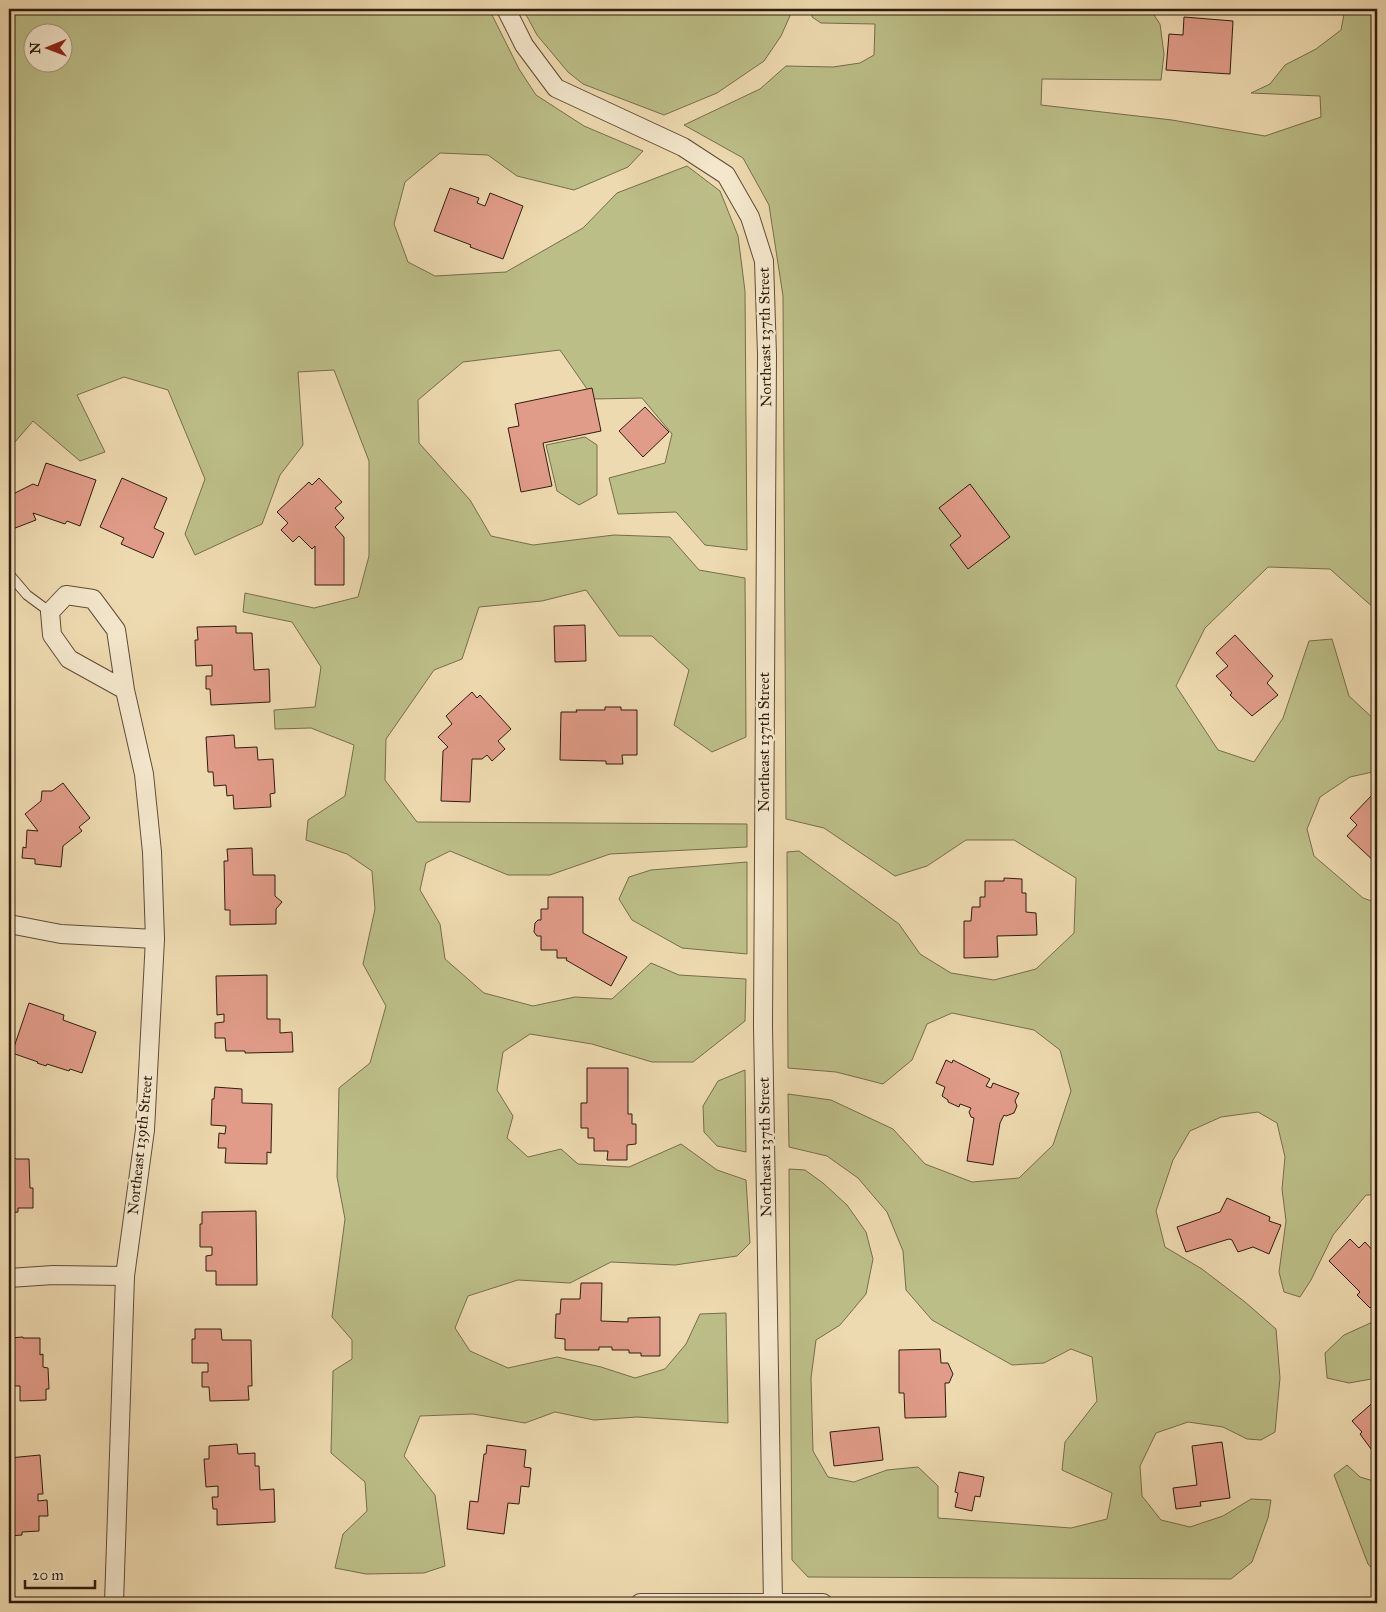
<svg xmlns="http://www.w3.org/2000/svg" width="1386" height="1612" font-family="'IM FELL Great Primer',serif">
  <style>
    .green { fill: #bcbe88; stroke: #766e4b; fill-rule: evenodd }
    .building { fill: #e19c89; stroke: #2f1d0e }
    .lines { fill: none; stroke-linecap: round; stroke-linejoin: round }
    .service-casing { stroke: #5f4c36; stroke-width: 11 }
    .minor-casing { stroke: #5f4c36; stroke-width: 20 }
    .service { stroke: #f4e7cc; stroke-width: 9 }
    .minor { stroke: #f4e7cc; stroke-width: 18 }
    .labels { text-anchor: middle; stroke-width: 5; stroke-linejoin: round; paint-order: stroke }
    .street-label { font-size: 15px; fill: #2f1d0e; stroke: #f4e7cc }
  </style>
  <rect width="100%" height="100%" fill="#eedab0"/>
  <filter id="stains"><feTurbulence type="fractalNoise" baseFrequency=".004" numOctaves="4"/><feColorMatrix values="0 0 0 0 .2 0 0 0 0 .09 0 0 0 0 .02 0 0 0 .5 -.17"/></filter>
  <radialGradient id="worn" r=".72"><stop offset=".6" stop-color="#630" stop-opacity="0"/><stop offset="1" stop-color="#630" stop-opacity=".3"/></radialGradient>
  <g class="green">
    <path d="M9,9h480l30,60 17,26 48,31 59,25 -15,16 -54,23 -57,-14 -29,-21 -48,-2 -35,29 -11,42 14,38 27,14 71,-4 77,-44 34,-35 70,-27 33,25 18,45 7,55 2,259 -42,-5 -29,-33 -58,2 -9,-36 56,-15 7,-29 -30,-36 -48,1 -34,-49 -97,12 -45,38 1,43 51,57 21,36 42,9 81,-10 56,2 29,33 46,8 1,159 -34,15 -38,-27 15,-55 -37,-34h-33l-33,-46 -44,11 -63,6 -17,52 -28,11 -48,69 -1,41 32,42 330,2v23l-137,7 -60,21h-42l-58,-24 -24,12 -6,27 20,34 5,35 39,34 49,13 42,-9 37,2 39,-36 28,12 67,4 -1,42 -52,41h-41l-60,-18 -62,-10 -27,18 -6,38 16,26 -6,22 21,19 33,-8 17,15 51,3 52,-23 36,26 29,10 4,63 -13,13 -62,9 -64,-3 -41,21 -52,-3 -50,16 -13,32 15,23 38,17 49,-11 44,10 34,11 30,-9 21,-25 14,-30 26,-1 2,110 -91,-6 -43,3 -39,-8 -30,11 -52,-9 -53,2 -16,40 31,39 10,71 -21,7 -58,1 -31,-6 8,-34 24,-23 -2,-29 -34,-29 2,-82 19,-12v-19l-20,-23 13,-98 -8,-42 2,-89 31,-25 16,-57 -23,-42 12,-55 -3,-38 -25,-17 -41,-14 2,-20 37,-24 9,-51 -43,-17 -36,1 -1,-19 41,-3 6,-40 -29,-45 -49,-10 2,-19 69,15 44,-11 11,-41v-95l-35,-91 -36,2 5,73 -23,30 -18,49 -67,31 -10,-21 20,-55 -37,-89 -44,-13 -47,18 28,57 -25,9 -47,-40 -24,28zM32,32h30v30h-30z"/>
    <polygon points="523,9 793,9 781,36 764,61 717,93 664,115 583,84 568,72 537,35"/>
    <polygon points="812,9 1150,9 1160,24 1164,54 1161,80 1042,79 1041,105 1172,120 1265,136 1321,117 1320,96 1251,93 1270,84 1285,65 1316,49 1341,30 1345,9 1377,9 1377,630 1375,609 1330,569 1268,567 1205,628 1176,686 1218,750 1254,762 1283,718 1309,641 1332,639 1349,696 1377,722 1377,771 1350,777 1320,797 1307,829 1314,856 1363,898 1377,903 1377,1195 1366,1195 1333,1235 1311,1280 1300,1297 1284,1292 1279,1272 1286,1221 1282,1189 1285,1157 1277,1123 1258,1112 1221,1117 1190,1131 1173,1160 1156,1211 1165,1247 1202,1269 1245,1302 1276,1329 1280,1378 1275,1432 1261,1440 1247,1439 1223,1427 1188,1422 1156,1433 1140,1466 1142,1496 1161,1520 1190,1527 1223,1516 1251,1499 1271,1500 1268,1518 1252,1562 1231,1579 808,1577 792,1560 789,1169 805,1170 823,1183 847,1205 866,1232 873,1259 866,1294 840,1325 816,1340 811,1378 813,1451 828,1477 854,1482 887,1470 918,1467 938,1486 938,1518 1071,1528 1107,1519 1112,1493 1062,1470 1065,1442 1097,1401 1092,1357 1071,1349 1044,1363 1012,1365 932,1320 906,1290 903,1251 887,1212 858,1178 827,1156 789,1147 788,1094 831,1100 893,1129 925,1164 972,1182 1019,1178 1053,1145 1071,1091 1060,1050 1034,1030 952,1013 927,1024 912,1060 883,1084 836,1072 788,1068 787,852 799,851 899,924 920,954 951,973 994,980 1036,969 1074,933 1076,878 1014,840 966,840 927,866 895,876 824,828 786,819 783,296 769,205 743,158 684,125 760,89 786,66 833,67 860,63 874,55 875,24 821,23 812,17"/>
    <polygon points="585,437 597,445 597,495 579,505 557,491 546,445"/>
    <polygon points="747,862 747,954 682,948 632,920 619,899 629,877 651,870"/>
    <polygon points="745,1070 746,1152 717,1146 704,1132 703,1106 718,1081"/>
    <polygon points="1377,1320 1377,1378 1349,1383 1327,1378 1325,1353 1344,1335"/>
    <polygon points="1347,1465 1360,1477 1377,1482 1377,1574 1368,1564 1334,1475"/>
  </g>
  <g class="building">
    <polygon points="1184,17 1233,21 1230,74 1166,70 1169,34 1183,35"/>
    <polygon points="450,188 479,198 477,203 485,206 490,193 523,206 503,259 470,247 471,245 434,231"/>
    <polygon points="592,388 601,431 543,443 552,486 521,492 508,428 519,426 515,404"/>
    <polygon points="645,407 669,432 643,457 619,431"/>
    <polygon points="46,463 96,480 80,526 67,521 65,524 33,513 36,520 10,530 9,500 13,498 11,495 33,484 38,486"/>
    <polygon points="122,478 167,498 154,528 164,533 153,558 121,544 124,538 100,527"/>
    <polygon points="319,478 342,502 335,508 344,518 335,527 344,537 344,585 315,585 315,546 312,549 299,536 293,542 281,530 288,523 277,512 309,482 312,485"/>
    <polygon points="970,484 1010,537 968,569 950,545 961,536 939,508"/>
    <polygon points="585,625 586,661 555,662 554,626"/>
    <polygon points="236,626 236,633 252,633 254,670 269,669 270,702 211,705 210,689 206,689 206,676 212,676 212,665 196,666 195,640 198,640 197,627"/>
    <polygon points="1235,635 1273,676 1267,683 1278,695 1252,716 1230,695 1232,693 1216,676 1228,666 1216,653"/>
    <polygon points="472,692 477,698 480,695 511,729 498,741 505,749 492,761 487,755 482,759 472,759 470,802 441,801 443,751 448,747 438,737 452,724 446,716"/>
    <polygon points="605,707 621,707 621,710 637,710 637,755 622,755 623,764 606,764 606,761 560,760 561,712 577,712 576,710 605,710"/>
    <polygon points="234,735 235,748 257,747 258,760 273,759 275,793 270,794 271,807 234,809 233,795 227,796 226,785 214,786 213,772 208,772 206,737"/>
    <polygon points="63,783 90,818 79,827 82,831 63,846 61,867 35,864 35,859 22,858 23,847 26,848 27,830 38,831 25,814 41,801 42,791 52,791"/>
    <polygon points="1373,794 1377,799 1377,864 1347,836 1357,825 1350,818"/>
    <polygon points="252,848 253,875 275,875 275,896 282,902 276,909 276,924 230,925 230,910 225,910 224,861 228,861 227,849"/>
    <polygon points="1004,878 1022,879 1022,893 1026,893 1026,912 1036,913 1037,935 997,936 998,957 964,958 964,921 971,921 972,907 980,907 980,897 985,897 985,881 1004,881"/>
    <polygon points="548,897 583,897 583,933 627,957 611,986 566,960 567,958 557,958 557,950 541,950 541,936 537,936 534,932 535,923 538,920 541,920 541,909 548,909"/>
    <polygon points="267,975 267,1019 280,1019 280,1033 292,1032 293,1052 245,1053 245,1051 226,1051 225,1038 215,1038 215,1023 224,1022 224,1014 217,1015 216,976"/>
    <polygon points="29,1003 64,1015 63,1020 96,1032 82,1073 70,1069 69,1071 47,1064 46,1066 37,1063 38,1062 12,1053"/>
    <polygon points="946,1060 952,1063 953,1060 990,1079 986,1086 991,1088 993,1083 1019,1093 1015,1101 1017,1106 1014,1113 1006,1116 1004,1115 1000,1123 993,1165 967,1161 974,1118 971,1117 969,1112 971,1108 960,1104 959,1107 948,1102 948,1100 942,1096 945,1087 936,1083"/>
    <polygon points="587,1068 628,1068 628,1114 632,1114 632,1124 636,1124 636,1144 627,1145 627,1160 607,1160 608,1151 594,1151 594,1138 588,1138 588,1128 581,1128 581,1103 587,1103"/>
    <polygon points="215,1087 242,1089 242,1103 272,1104 271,1153 267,1152 267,1164 225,1163 226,1148 218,1148 219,1133 225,1134 226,1126 211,1125 212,1099 214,1099"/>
    <polygon points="9,1152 16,1159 29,1159 30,1188 33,1188 33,1208 18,1208 18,1212 9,1213"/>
    <polygon points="1227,1198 1270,1217 1269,1221 1281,1225 1269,1254 1253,1247 1238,1252 1232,1240 1229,1239 1186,1252 1177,1227 1220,1212"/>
    <polygon points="256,1211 257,1285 216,1285 216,1271 206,1271 206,1256 212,1255 212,1247 200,1247 200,1224 202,1224 202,1212"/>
    <polygon points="1350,1239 1359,1248 1365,1242 1377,1255 1377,1301 1370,1308 1357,1295 1360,1292 1329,1261"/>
    <polygon points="581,1283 602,1283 601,1321 628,1322 628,1318 660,1317 660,1356 641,1356 641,1353 629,1353 629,1350 612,1350 612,1347 599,1347 599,1350 565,1350 565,1339 555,1338 556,1314 560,1314 561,1299 580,1299"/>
    <polygon points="195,1329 221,1329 222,1340 251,1340 252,1386 248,1386 249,1400 210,1401 209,1387 202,1387 202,1372 208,1372 208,1363 192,1363 192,1339 195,1339"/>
    <polygon points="23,1337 23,1338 40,1338 40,1355 43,1354 43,1367 48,1368 49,1389 46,1389 46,1400 20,1401 20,1386 9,1386 9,1338"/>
    <polygon points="940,1349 941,1363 948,1363 953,1374 949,1383 945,1383 946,1417 905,1418 904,1393 899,1393 899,1350"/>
    <polygon points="1377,1399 1377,1457 1360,1434 1362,1432 1352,1421"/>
    <polygon points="879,1427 883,1460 834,1466 830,1432"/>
    <polygon points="1222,1442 1230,1498 1200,1502 1201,1506 1176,1509 1173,1488 1197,1485 1192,1446"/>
    <polygon points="237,1444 238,1454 255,1453 255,1466 259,1466 260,1490 274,1489 275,1522 217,1525 217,1509 213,1509 212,1497 218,1497 218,1486 206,1487 204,1459 209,1459 209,1446"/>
    <polygon points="487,1445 526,1450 524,1467 531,1468 529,1487 521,1486 519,1504 508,1503 504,1534 467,1529 470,1501 478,1502 484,1454 486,1454"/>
    <polygon points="40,1455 43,1494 38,1494 38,1501 47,1500 48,1516 39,1516 39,1531 22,1532 22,1535 9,1536 9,1458"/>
    <polygon points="959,1472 984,1477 980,1497 975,1496 972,1511 955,1507 958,1493 955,1492"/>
  </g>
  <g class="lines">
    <defs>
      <polyline id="service" points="9,574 27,595 50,612"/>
      <g id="minor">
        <polyline points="506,9 524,45 556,88 683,147 726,175 750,217 764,261 767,355 763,1026 773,1603"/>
        <polyline points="9,924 61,934 155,939"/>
        <polyline points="9,1278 53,1275 125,1276"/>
        <polyline points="114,1603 125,1276 145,1130 155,939 152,852 144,774 125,690 116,630 93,599 66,595 50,612 52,635 69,659 125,690"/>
        <polyline points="640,1603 823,1603"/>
      </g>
    </defs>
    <use href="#service" class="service-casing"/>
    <use href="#minor" class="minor-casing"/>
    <use href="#service" class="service"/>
    <use href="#minor" class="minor"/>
  </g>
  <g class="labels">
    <g class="street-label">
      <text transform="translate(765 337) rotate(-91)" y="5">Northeast 137th Street</text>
      <text transform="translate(764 742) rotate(-90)" y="5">Northeast 137th Street</text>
      <text transform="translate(140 1145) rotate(-84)" y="5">Northeast 139th Street</text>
      <text transform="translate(765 1147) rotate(-91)" y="5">Northeast 137th Street</text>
    </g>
  </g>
  <rect width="1386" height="1612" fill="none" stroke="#eedab0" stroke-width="30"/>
  <rect x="10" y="10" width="1366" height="1592" fill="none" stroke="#2f1d0e" stroke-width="2.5"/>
  <rect x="15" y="15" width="1356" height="1582" fill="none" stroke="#2f1d0e"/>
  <g transform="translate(48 48) rotate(269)"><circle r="24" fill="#f4e7cc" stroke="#a59680"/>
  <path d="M0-4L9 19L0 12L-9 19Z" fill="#8f2418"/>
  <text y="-8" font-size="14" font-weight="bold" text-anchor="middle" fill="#2f1d0e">N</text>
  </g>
  <path d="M25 1580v8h70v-8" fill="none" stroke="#2f1d0e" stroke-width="2.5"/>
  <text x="32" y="1580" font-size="15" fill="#2f1d0e" stroke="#f4e7cc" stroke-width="4" paint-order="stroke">20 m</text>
  <rect width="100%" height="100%" filter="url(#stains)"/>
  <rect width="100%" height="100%" fill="url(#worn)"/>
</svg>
